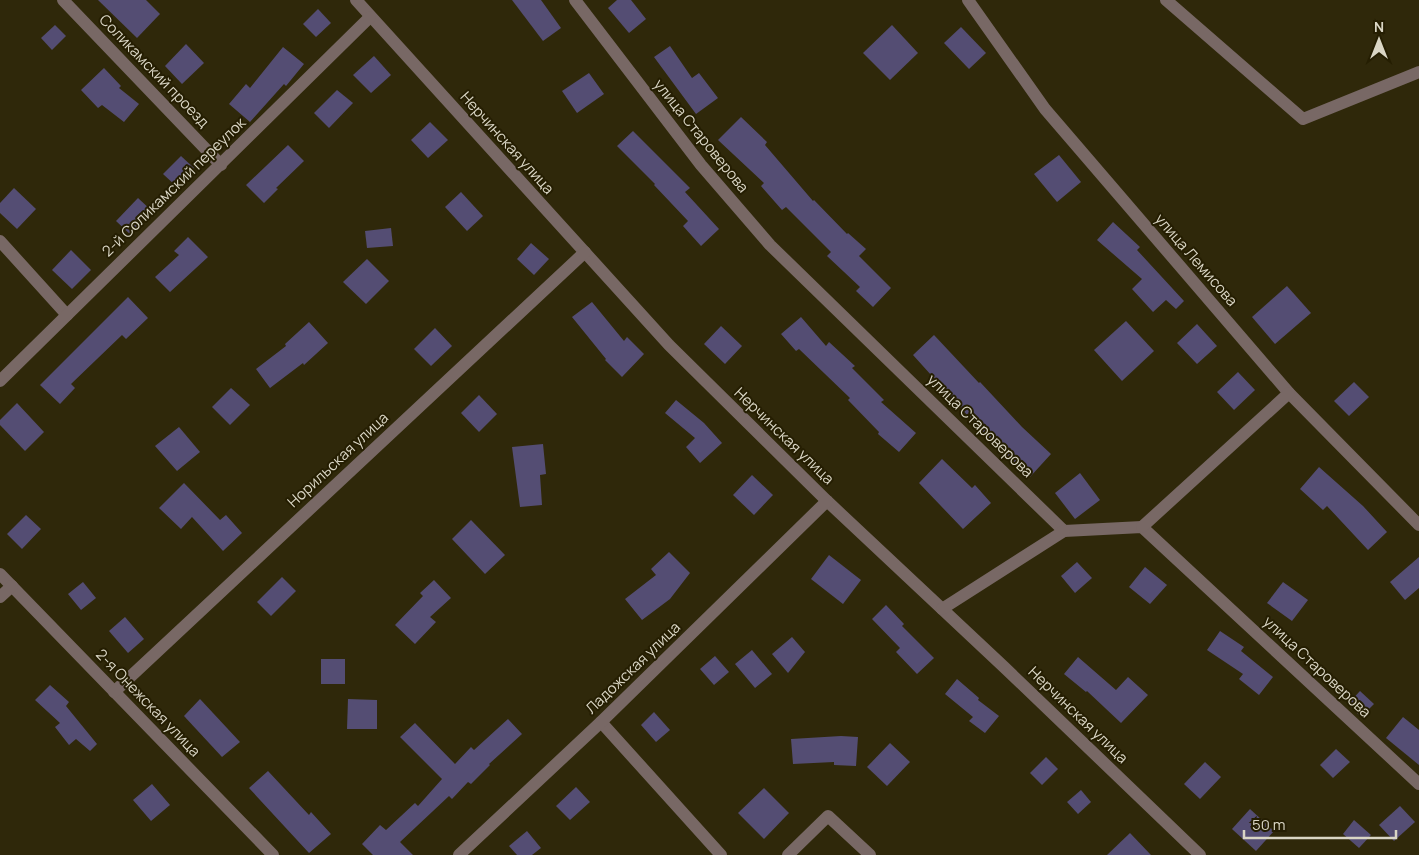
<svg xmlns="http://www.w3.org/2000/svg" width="1419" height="855" font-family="Manrope,sans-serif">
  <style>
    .building { fill: #544d73 }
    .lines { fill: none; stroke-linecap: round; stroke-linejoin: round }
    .minor { stroke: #786865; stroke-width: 12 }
    .labels { text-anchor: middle; stroke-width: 4; stroke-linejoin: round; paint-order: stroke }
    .street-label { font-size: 15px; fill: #dad6c5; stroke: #251e02 }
  </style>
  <rect width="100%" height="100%" fill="#2f280a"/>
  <g class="building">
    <polygon points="98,0 146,0 160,14 137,38"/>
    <polygon points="512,0 541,0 561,28 543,41"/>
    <polygon points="617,0 631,0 646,19 629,33 608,8"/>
    <polygon points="318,9 331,23 316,37 303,24"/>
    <polygon points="55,25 66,36 52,50 41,38"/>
    <polygon points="892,25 918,53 890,80 863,53"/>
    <polygon points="961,27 986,53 969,69 944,43"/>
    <polygon points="186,44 204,63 182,84 165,66"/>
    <polygon points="670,46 692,78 699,73 718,98 696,114 654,57"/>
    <polygon points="283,47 304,64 286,86 284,84 250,122 229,104 246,84 250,88"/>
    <polygon points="374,56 391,75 371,93 353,75"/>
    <polygon points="104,68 121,86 119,88 139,104 124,122 102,105 98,108 81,90"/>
    <polygon points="589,73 604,94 577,113 562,91"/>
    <polygon points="337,90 353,103 329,128 314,113"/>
    <polygon points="741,117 767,142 765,145 813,201 814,200 847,234 848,233 866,249 859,256 891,288 873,307 856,291 860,287 827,256 831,252 786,207 782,210 761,186 764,183 718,140"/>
    <polygon points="430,122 448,140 428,158 411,140"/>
    <polygon points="633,131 690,188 685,192 719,229 701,246 683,226 688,221 654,185 655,184 617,146"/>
    <polygon points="288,145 304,161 276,188 278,189 264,203 246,185"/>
    <polygon points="1059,155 1081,182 1057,202 1034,174"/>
    <polygon points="181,156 194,168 176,186 163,174"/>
    <polygon points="14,188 36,209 17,229 0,213 0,203"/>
    <polygon points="461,192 483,216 467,231 445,207"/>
    <polygon points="138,198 153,212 131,235 116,221"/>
    <polygon points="1113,222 1140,247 1137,250 1184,301 1176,309 1166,300 1153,312 1132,289 1142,279 1097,240"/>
    <polygon points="391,228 393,246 367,248 365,231"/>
    <polygon points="188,237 208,257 170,292 155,277 179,255 174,251"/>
    <polygon points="531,243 549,259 534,275 517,259"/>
    <polygon points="71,250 91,270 72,289 52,270"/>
    <polygon points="367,259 389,281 366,304 343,282"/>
    <polygon points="1287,286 1311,313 1275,344 1252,317"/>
    <polygon points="128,297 148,318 126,339 122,335 71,384 75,388 60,404 40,385"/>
    <polygon points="592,302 624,341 627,337 644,354 622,377 605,360 606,359 572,317"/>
    <polygon points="801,317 826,346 829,342 855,366 852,368 884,400 881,402 916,433 899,452 878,434 879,432 848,400 850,398 799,349 796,351 781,334"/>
    <polygon points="1126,321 1154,351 1122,381 1094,350"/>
    <polygon points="309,322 328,343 304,365 303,363 270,388 256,369 286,346 285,344"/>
    <polygon points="1197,324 1217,346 1197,364 1177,343"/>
    <polygon points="721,326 742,346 725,364 704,344"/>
    <polygon points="435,328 452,346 431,366 414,349"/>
    <polygon points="934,335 979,383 980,382 1022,427 1051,454 1030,477 987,437 913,355"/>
    <polygon points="1238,372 1255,390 1234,410 1217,392"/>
    <polygon points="1354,382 1369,397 1349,416 1334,401"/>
    <polygon points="231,388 250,405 230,425 212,407"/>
    <polygon points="479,395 497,414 479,432 461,413"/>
    <polygon points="676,400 704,423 722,443 700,463 686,447 695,438 665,413"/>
    <polygon points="17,403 44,432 25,451 0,425 0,420"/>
    <polygon points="179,427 200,452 177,471 155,446"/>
    <polygon points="543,444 546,474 540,475 542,505 520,507 512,447"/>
    <polygon points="942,459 972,488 975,485 991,503 963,529 919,483"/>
    <polygon points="1319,467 1363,506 1387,532 1368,550 1327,506 1323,510 1300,489"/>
    <polygon points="1080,473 1100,500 1075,519 1055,493"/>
    <polygon points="752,475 773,495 754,515 733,495"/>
    <polygon points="184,483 220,520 226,515 242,533 223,551 192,517 181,529 159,508"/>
    <polygon points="26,515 41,529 22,549 7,534"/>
    <polygon points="471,520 505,555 485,574 452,539"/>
    <polygon points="669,552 690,573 670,599 642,620 625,599 656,575 651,569"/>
    <polygon points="829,555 861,580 843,604 811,579"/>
    <polygon points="1419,557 1419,588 1405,600 1390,582"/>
    <polygon points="1077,562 1092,578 1075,593 1061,576"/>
    <polygon points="1145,567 1167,585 1150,604 1129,587"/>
    <polygon points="282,577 296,591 271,616 257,602"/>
    <polygon points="434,580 451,598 430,617 436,622 415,644 395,625 423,596 420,593"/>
    <polygon points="83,582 96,598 81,610 68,594"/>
    <polygon points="1283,582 1308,600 1292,621 1267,603"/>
    <polygon points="886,605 904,624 902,626 934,658 917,674 896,652 900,648 872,619"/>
    <polygon points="125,617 144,639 128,653 109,631"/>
    <polygon points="1220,631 1244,647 1241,651 1273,677 1259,695 1239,679 1243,674 1207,650"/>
    <polygon points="792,637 805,652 788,673 772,654"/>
    <polygon points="752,650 772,674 755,688 735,664"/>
    <polygon points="715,656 729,672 714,685 700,669"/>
    <polygon points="1078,657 1116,690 1128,677 1148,695 1121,723 1087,691 1086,692 1064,674"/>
    <rect x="321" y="659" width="24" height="25"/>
    <polygon points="957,679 979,698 978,700 999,716 985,733 969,721 973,717 945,694"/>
    <polygon points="50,685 69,702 66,706 97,744 90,751 76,739 69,745 55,727 60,723 35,700"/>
    <polygon points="1360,691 1374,704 1361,717 1348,704"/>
    <polygon points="200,699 240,742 222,757 184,716"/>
    <polygon points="348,699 377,700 377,729 347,729"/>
    <polygon points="654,712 670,730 656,742 641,725"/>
    <polygon points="1403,717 1419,730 1419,765 1386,738"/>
    <polygon points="508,719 522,734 489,764 490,765 471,784 468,782 452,799 449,796 400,842 413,855 373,855 362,844 380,825 386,830 415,803 418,806 442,779 400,737 415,723 455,764 471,747 474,750"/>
    <polygon points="841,736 858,737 856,766 834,765 834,762 793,764 791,739"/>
    <polygon points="890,743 910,762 887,786 867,767"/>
    <polygon points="1336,749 1350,762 1333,778 1320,765"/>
    <polygon points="1046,757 1058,769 1042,785 1030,773"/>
    <polygon points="1205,762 1221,777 1200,799 1184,784"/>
    <polygon points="268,771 309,815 311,812 331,834 309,853 249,788"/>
    <polygon points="152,784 170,805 151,821 133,800"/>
    <polygon points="576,787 590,802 570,820 556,806"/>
    <polygon points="764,788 789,813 764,839 738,813"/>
    <polygon points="1081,790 1091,802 1078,814 1067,802"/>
    <polygon points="1400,806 1415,822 1394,841 1379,825"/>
    <polygon points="1250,809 1274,831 1256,851 1232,829"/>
    <polygon points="1354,820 1371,835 1359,848 1343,834"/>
    <polygon points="527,831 541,848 532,855 517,855 509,846"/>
    <polygon points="1130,833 1151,855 1107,855"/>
  </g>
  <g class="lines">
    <g class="minor">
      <polyline points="63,0 221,165"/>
      <polyline points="356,0 669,345 827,501 1004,667 1200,855"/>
      <polyline points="575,0 701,165 770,245 1064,531 1142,527 1419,784"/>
      <polyline points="968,0 1045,109 1289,393 1419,525"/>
      <polyline points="1166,0 1303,119 1419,72"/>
      <polyline points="0,241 67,315"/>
      <polyline points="0,381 370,17"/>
      <polyline points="1142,527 1289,393"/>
      <polyline points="0,574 273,855"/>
      <polyline points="0,597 12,586"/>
      <polyline points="942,609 1064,531"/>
      <polyline points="114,692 585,252"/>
      <polyline points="601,722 721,855"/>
      <polyline points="459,855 601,722 827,501"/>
      <polyline points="788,855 828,816 870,855"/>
    </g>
  </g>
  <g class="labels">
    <g class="street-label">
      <text transform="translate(154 71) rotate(46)" y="5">Соликамский проезд</text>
      <text transform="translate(701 136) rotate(51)" y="5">улица Староверова</text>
      <text transform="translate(507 143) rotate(48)" y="5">Нерчинская улица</text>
      <text transform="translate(174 187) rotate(-44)" y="5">2-й Соликамский переулок</text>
      <text transform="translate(1196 260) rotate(49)" y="5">улица Лемисова</text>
      <text transform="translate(980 426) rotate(44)" y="5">улица Староверова</text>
      <text transform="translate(784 436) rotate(44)" y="5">Нерчинская улица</text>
      <text transform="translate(338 460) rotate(-43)" y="5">Норильская улица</text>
      <text transform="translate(1317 667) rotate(43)" y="5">улица Староверова</text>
      <text transform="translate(633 668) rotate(-44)" y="5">Ладожская улица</text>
      <text transform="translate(148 703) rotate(46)" y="5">2-я Онежская улица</text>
      <text transform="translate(1078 715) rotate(44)" y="5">Нерчинская улица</text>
    </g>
  </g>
  <g transform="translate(1379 40)" stroke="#251e02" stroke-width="4" paint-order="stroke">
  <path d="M0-4L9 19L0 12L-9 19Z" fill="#dad6c5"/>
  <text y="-8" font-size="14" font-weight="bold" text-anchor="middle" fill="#dad6c5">N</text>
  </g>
  <path d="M1244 830v8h152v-8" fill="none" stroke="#dad6c5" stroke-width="2.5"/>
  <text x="1252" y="830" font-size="15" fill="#dad6c5" stroke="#251e02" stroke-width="4" paint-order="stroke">50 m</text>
</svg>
